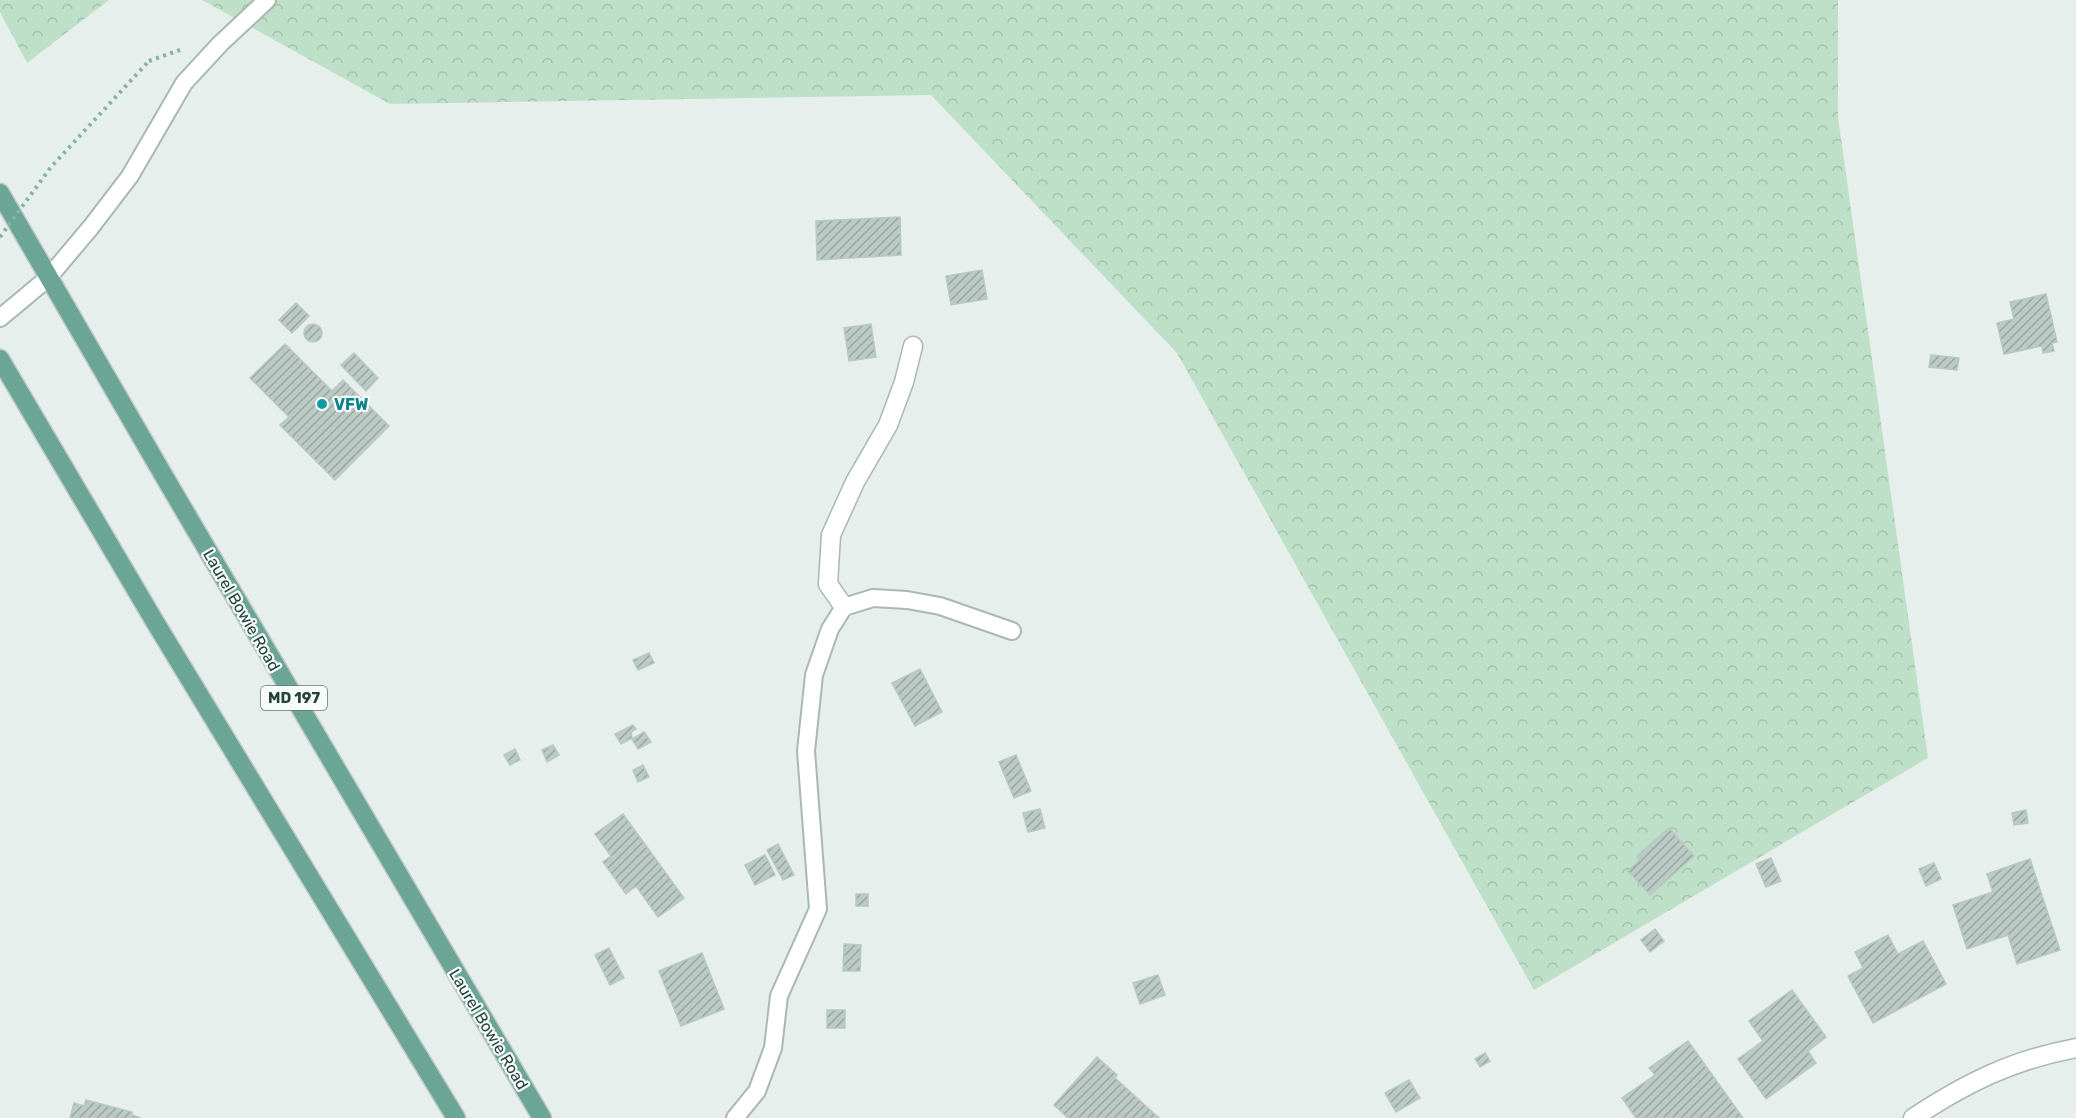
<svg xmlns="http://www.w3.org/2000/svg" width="2076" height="1118" font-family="Rubik,sans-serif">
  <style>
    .forest { fill: url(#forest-crowns) }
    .building { fill: url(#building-hatch); stroke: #b8c9c2; stroke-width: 1.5 }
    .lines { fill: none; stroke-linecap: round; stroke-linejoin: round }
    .service-casing { stroke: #a8b8b2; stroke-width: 20 }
    .minor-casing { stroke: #a8b8b2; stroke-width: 21 }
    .primary-casing { stroke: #c2cac8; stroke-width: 21 }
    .path { stroke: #86b3a5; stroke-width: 4; stroke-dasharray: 3 4.5; stroke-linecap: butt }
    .service { stroke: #fff; stroke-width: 16 }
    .minor { stroke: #fff; stroke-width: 18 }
    .primary { stroke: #6aa596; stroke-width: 18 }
    .path-bridge { stroke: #86b3a5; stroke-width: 4; stroke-dasharray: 3 4.5; stroke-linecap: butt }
    .culture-dot { fill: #0f9aa8; stroke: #f7fbf9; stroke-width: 2 }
    .labels { text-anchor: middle; stroke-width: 4.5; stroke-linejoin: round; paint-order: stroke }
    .shield { fill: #f7fbf9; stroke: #637a73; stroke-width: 1.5 }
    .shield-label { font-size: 15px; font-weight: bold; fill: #24423a }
    .culture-label { font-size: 16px; font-weight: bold; fill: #0d838f; stroke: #f7fbf9; text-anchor: start }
    .street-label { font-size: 16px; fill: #24423a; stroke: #f7fbf9 }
  </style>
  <defs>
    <pattern id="forest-crowns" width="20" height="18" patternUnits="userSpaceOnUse" patternTransform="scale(1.5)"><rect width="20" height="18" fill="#bfe0c8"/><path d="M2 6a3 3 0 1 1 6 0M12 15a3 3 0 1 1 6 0" fill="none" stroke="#a4c1ad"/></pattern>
    <pattern id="building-hatch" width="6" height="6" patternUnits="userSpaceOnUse" patternTransform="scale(1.5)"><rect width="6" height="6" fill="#bbcac4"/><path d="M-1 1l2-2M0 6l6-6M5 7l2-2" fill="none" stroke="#98a6a0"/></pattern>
  </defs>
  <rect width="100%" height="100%" fill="#e6efeb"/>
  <g class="forest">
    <polygon points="0,0 109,0 27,63 0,12"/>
    <polygon points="202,0 1838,0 1838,117 1928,758 1534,990 1177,353 931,95 390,104"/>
  </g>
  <g class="building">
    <polygon points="900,217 901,255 817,260 816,221"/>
    <polygon points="982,270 987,299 951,305 946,276"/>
    <polygon points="2046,294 2057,342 2052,343 2054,351 2043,353 2042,346 2004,354 1997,323 2014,319 2010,302"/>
    <polygon points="296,303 309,316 292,333 279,320"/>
    <polygon points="871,324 876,357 849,361 844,328"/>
    <circle cx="313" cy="333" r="9"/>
    <polygon points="285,344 332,391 343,380 389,426 335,480 280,425 289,417 250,378"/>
    <polygon points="354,353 378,378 366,391 341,365"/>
    <polygon points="1931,355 1959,358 1957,370 1929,367"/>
    <polygon points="649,653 654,663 638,670 633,660"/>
    <polygon points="920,669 942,712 915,726 892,683"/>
    <polygon points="633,725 636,729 631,732 632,738 621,744 615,734"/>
    <polygon points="644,732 651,742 638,749 632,739"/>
    <polygon points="553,745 559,755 547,762 542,750"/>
    <polygon points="515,749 520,760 510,765 504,755"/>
    <polygon points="1016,755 1031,791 1014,798 999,762"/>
    <polygon points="643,765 649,777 638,782 633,770"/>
    <polygon points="1040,809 1045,828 1028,832 1023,813"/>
    <polygon points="2026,810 2028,823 2014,825 2012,813"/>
    <polygon points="623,814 684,898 658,917 636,886 626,894 603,862 611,856 595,834"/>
    <polygon points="1669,828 1694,856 1650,895 1628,871 1640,860 1637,856"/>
    <polygon points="778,844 794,875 783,880 767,850"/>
    <polygon points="765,855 775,875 755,885 745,865"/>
    <polygon points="1771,858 1781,881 1766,887 1756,864"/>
    <polygon points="2030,859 2060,950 2017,964 2008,935 1967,949 1953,905 1993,892 1987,874"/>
    <polygon points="1934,863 1941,879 1926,886 1919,869"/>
    <rect x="856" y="894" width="12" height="12"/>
    <polygon points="1655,929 1664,941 1650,952 1641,940"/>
    <polygon points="1888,935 1898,954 1923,941 1946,984 1873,1023 1848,976 1863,968 1855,952"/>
    <polygon points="844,944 861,945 860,971 843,971"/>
    <polygon points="609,948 624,978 610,985 595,955"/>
    <polygon points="702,953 724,1009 681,1026 659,971"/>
    <polygon points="1158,975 1165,995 1140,1004 1133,983"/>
    <polygon points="1792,990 1826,1037 1808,1051 1816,1063 1766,1099 1738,1059 1763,1041 1749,1021"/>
    <rect x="827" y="1010" width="18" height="18"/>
    <polygon points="1688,1041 1743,1118 1636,1118 1622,1098 1655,1075 1649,1068"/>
    <polygon points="1485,1053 1490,1061 1480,1067 1475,1059"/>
    <polygon points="1097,1057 1117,1075 1115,1078 1159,1118 1068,1118 1054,1105"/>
    <polygon points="1409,1080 1420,1098 1396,1112 1385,1093"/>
    <polygon points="86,1100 132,1112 132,1115 141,1118 70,1118 74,1103 84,1106"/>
  </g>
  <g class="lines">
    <defs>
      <g id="service">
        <polyline points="0,318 48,278 91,227 130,176 184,83 220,44 267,0"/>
        <polyline points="735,1118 757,1091 773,1048 779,996 818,909 806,751 814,675 830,629 844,607 873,598 907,600 940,606 1012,631"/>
      </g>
      <g id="minor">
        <polyline points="844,607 828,584 831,535 855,482 888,425 904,382 913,346"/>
        <path d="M1913,1118c53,-35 99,-58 163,-70"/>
      </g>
      <g id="primary">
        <polyline points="0,193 168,483 542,1118"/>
        <polyline points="0,359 155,622 456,1118"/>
      </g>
    </defs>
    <use href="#service" class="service-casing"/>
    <use href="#minor" class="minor-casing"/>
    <use href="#primary" class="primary-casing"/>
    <polyline class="path" points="149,61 180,50"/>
    <use href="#service" class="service"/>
    <use href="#minor" class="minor"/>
    <use href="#primary" class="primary"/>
    <polyline class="path-bridge" points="0,237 51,167 149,61"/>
  </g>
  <circle class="culture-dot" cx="322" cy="404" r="6"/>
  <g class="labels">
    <rect class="shield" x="261" y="686" width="66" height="24" rx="4.5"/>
    <g class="shield-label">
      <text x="294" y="703">MD 197</text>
    </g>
    <g class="culture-label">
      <text x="334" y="410">VFW</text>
    </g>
    <g class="street-label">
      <text transform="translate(242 610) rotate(60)" y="6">Laurel Bowie Road</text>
      <text transform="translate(489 1029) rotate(59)" y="6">Laurel Bowie Road</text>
    </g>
  </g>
</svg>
